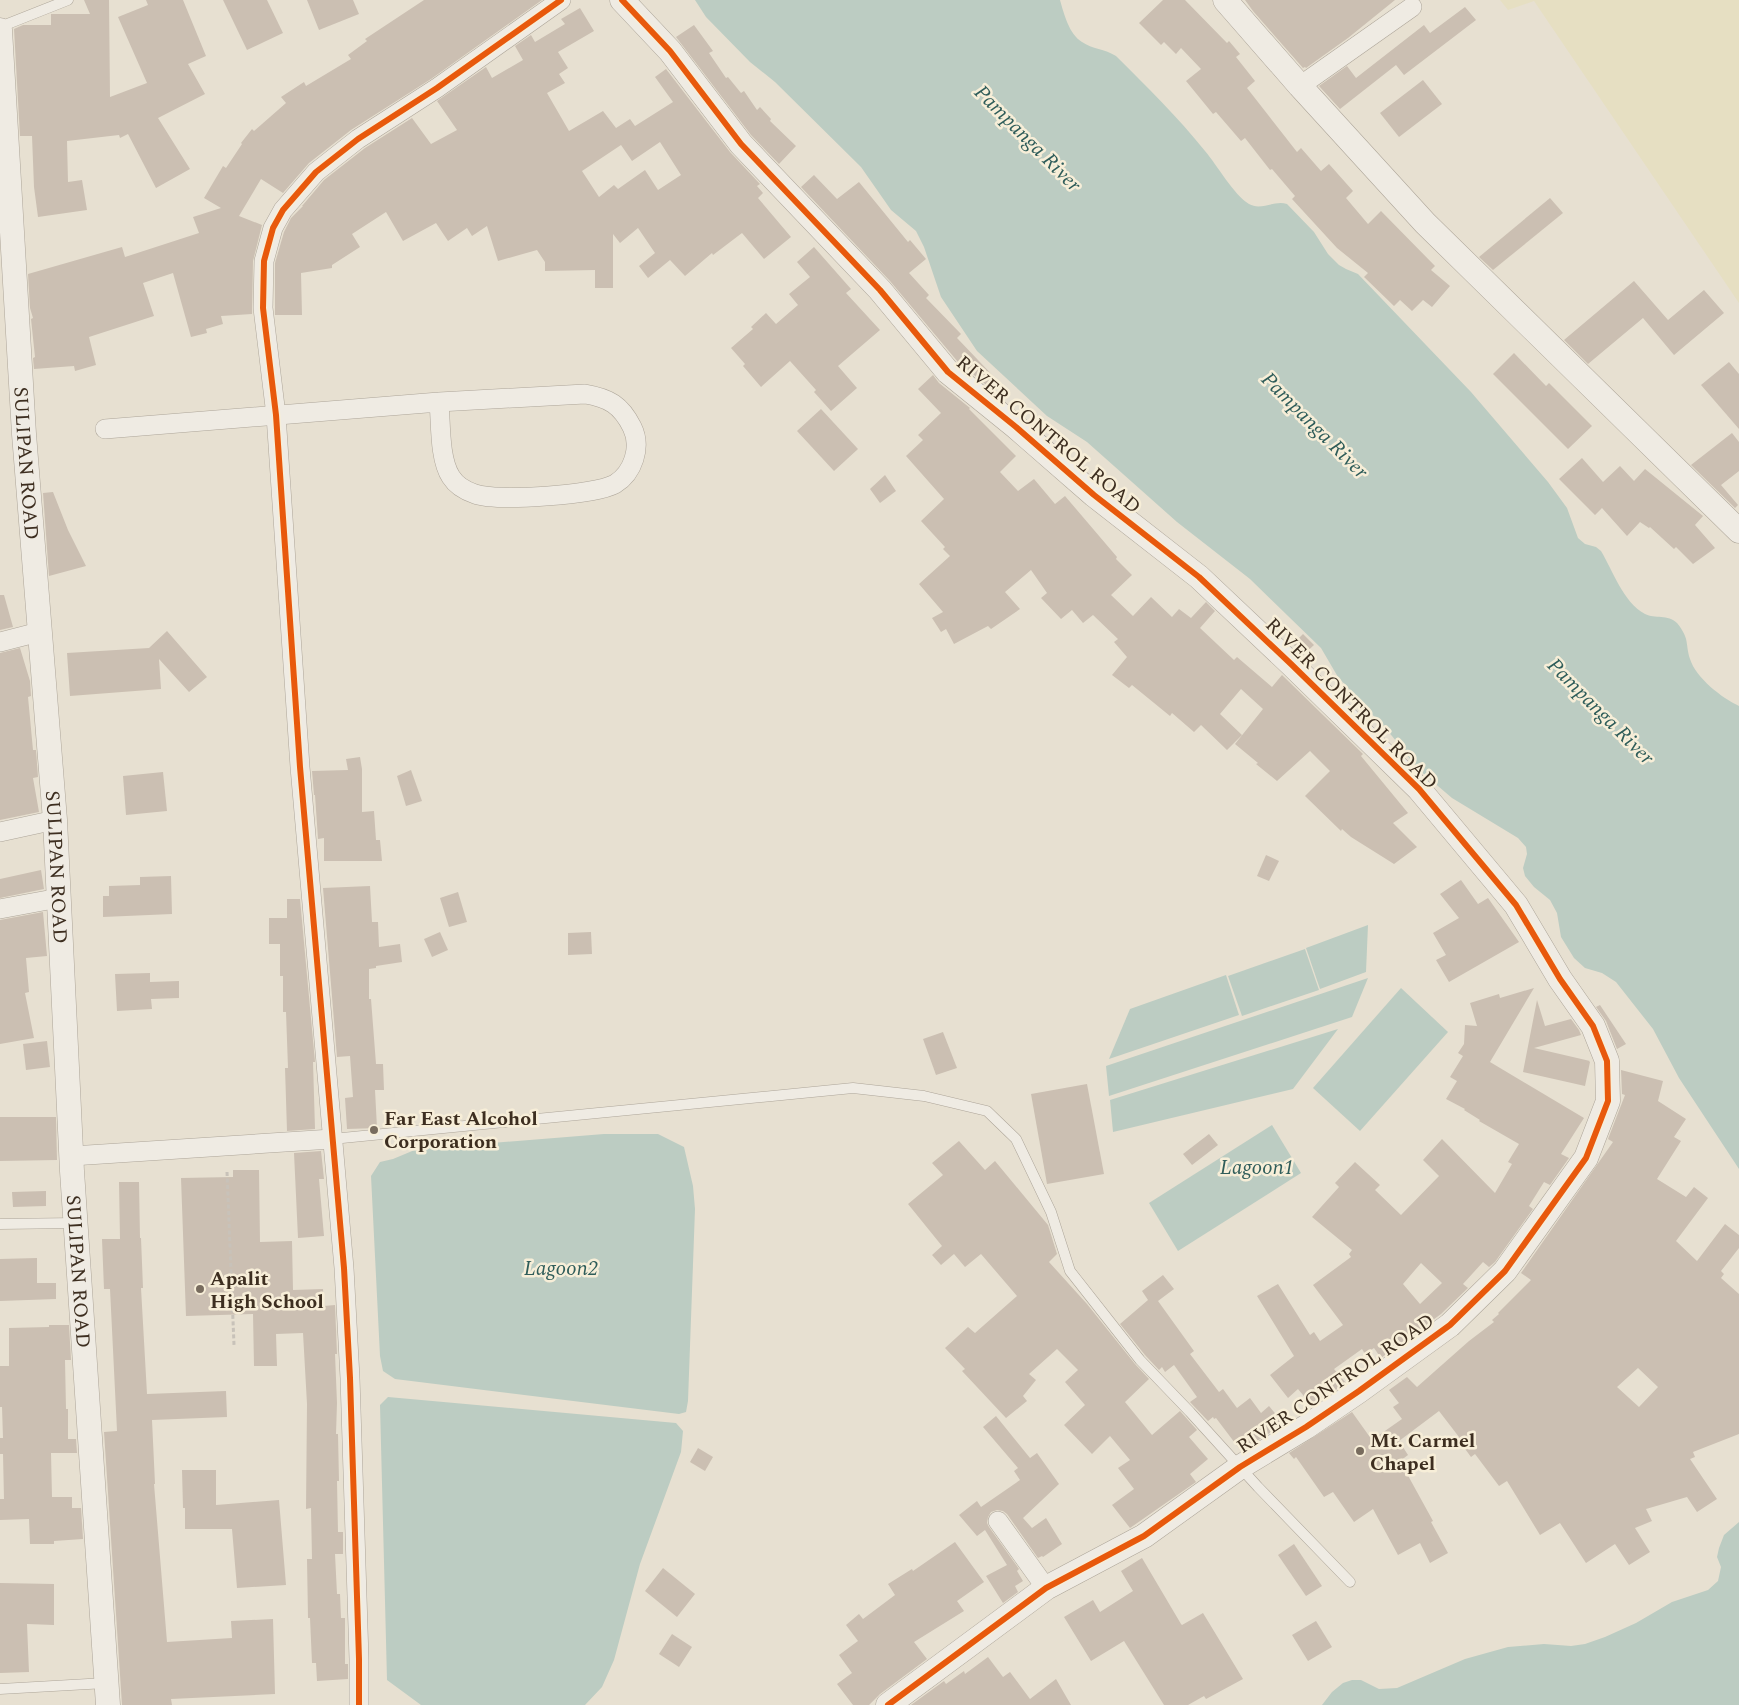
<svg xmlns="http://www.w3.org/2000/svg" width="1739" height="1705" font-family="Spectral,serif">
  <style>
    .farmland { fill: #e6dfc2 }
    .water { fill: #bcccc2 }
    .building { fill: #cbbfb2; fill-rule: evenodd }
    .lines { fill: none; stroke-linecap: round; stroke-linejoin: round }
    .service-casing { stroke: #ada599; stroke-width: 11 }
    .minor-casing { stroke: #ada599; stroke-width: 20 }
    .tertiary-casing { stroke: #ada599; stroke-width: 25 }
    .path { stroke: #c8c2b9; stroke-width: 3; stroke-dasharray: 4 2.5; stroke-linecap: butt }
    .service { stroke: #efebe3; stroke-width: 10 }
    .minor { stroke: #efebe3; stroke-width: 19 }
    .tertiary { stroke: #efebe3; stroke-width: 24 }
    .cycleway-casing { stroke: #f7eed8; stroke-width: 9 }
    .cycleway { stroke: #e8590c; stroke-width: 6 }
    .poi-dot { fill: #786c5e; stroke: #f7eed8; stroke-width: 2 }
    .labels { text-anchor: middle; stroke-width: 5; stroke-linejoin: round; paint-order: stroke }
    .street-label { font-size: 20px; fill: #3d2e20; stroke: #f7eed8 }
    .poi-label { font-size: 20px; font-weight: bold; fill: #3d2e20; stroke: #f7eed8; text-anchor: start }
    .water-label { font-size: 21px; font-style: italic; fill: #2f5d5a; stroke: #f7eed8 }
  </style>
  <rect width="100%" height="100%" fill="#e7e0d1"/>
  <polygon class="farmland" points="1500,0 1739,0 1739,303 1534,1 1508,10"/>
  <g class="water">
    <path d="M695,0h365c4,14 9,34 22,42 10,7 23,7 34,14 30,30 62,61 89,95 12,14 29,44 44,53 12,7 25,-4 38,0l27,28 14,22 11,11 7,4 12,5 113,118 77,90 19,26 11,30 7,6 11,3 5,4c12,20 22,51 44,63 10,5 23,0 32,9 13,16 8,20 13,36 6,19 32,39 49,47v463l-60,-91 -26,-49 -37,-47 -14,-9 -17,-5 -11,-10 -13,-21 -4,-24 -7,-13 -16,-13 -9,-11 -2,-8 4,-14 -1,-7 -8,-9 -66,-40 -34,-29 -26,-33 -54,-59 -17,-29 -71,-69 -73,-57 -90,-80 -40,-26 -70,-65 -36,-54 -17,-50 -8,-16 -25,-21 -30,-43 -86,-85 -25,-20 -44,-45z"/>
    <polygon points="1368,925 1366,972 1320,989 1306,948"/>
    <polygon points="1305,949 1319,990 1242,1016 1228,976"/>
    <polygon points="1226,975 1239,1015 1109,1059 1130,1009"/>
    <polygon points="1368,978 1352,1017 1109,1096 1106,1066"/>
    <polygon points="1401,988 1448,1032 1360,1131 1313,1088"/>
    <polygon points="1338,1029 1293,1089 1113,1132 1110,1100"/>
    <polygon points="1272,1125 1301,1173 1178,1251 1149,1203"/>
    <polygon points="604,1134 658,1134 684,1147 693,1186 695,1209 688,1401 686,1412 679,1414 395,1379 383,1371 380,1356 371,1176 380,1162 393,1159 417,1149"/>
    <polygon points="388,1397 676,1423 683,1431 681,1452 640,1564 614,1660 602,1687 585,1705 421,1705 387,1680 380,1405"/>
    <polygon points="1739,1522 1739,1705 1322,1705 1332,1692 1343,1683 1352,1680 1361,1680 1379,1689 1397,1688 1465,1659 1508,1647 1544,1644 1571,1646 1585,1644 1605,1637 1636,1623 1672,1602 1708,1590 1718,1581 1721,1567 1717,1557 1719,1548 1724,1535"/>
  </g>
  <g class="building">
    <polygon points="84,0 109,0 110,97 147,83 118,17 148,5 146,0 183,0 206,56 188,64 205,94 158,118 190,169 156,188 128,134 120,138 119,135 67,141 68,182 82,180 87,210 38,217 34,187 32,136 20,136 14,29 23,25 51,25 51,14 90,14"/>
    <polygon points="223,0 267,0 283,33 247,50"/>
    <polygon points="307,0 353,0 359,14 319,30"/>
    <polygon points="424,0 542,0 431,79 351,130 309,163 283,193 261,179 239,216 262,225 253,261 252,314 221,316 223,324 206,329 207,333 191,337 173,273 143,283 154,316 89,337 96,365 75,371 74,366 34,369 33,358 35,357 31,319 33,318 30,308 28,274 122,247 125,257 199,233 193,217 221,208 204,198 223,166 226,168 242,144 241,143 252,129 254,131 286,103 281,97 304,82 306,86 351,59 348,55 367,41 365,39"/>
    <polygon points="1163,0 1185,0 1227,43 1229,41 1240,54 1236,57 1255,81 1247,88 1297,152 1301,148 1321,171 1329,164 1353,191 1346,198 1368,224 1381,211 1435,266 1431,270 1450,286 1432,307 1423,300 1412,311 1400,300 1394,306 1364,277 1368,273 1337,248 1292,199 1295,196 1272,169 1270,170 1245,138 1241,141 1216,112 1213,114 1186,81 1201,69 1181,48 1176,54 1164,42 1161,45 1139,23"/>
    <polygon points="1245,0 1395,0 1348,38 1306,68 1305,67 1303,68 1253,11"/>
    <polygon points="1465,7 1476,20 1404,75 1396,65 1340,109 1319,86 1347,66 1356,78 1424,25 1430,33"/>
    <path d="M580,8l14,23 -36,21 10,16 -9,6 6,9 -18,10 22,38 34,-20 13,17 14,-9 5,7 38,-24 -18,-25 11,-8 64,83 30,32 -3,2 6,7 -5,5 33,39 -27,22 -22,-26 -29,22 -1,-2 -27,23 -15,-16 -22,18 -9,-12 16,-13 -17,-25 -18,15 -7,-9v54h-18v-18l-50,1v-9l-8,-12 -39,11 -11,-35 -15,10 -5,-8 -19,13 -12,-18 -33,18 -17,-29 -34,22 8,13 -28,18v3l-31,5 1,42h-27v-52l9,-31 7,-14 12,-12h-1l22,-26 41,-32 47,-30 19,26 26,-14 -20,-29 49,-34 6,11 31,-18 -8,-14 16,-11 4,7 30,-18 -4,-5zM660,142l21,33 -23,15 -13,-20 -27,19 -4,-4 -15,12 -17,-26 39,-26 11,16z"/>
    <polygon points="694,25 713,51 709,53 726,78 728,77 741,93 744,91 757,110 760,107 771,119 770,121 796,146 779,164 751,135 676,37"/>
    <polygon points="1423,80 1442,104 1399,137 1380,113"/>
    <polygon points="814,175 837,199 859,182 908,242 910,240 926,259 909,273 929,295 926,298 961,334 957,338 998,381 990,388 958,362 890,281 801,187"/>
    <polygon points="1550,198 1563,213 1493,270 1479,257"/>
    <polygon points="814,247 851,289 846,293 880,330 838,366 857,388 831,411 814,392 816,390 790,361 761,387 743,366 745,364 731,348 753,329 751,327 766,313 776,324 798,305 789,294 810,277 797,262"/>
    <polygon points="1634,281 1668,320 1704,290 1724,313 1674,355 1643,318 1588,364 1564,340"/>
    <polygon points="1514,353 1546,386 1549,383 1592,426 1568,449 1493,374"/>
    <polygon points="1729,362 1739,374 1739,429 1701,385"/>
    <polygon points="933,375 939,383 970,408 969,409 1016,456 1000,472 1018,491 1034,479 1055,504 1065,496 1117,557 1116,559 1132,575 1111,595 1133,616 1151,597 1172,617 1179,609 1191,618 1206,602 1215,611 1200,628 1234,660 1237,657 1272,687 1282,675 1363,754 1361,756 1408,813 1393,823 1417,847 1394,864 1351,837 1342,829 1341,831 1305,796 1330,771 1310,751 1277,781 1256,764 1258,763 1235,744 1263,709 1241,689 1220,714 1242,735 1227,750 1201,725 1194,732 1172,713 1170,716 1132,685 1129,688 1112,675 1127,657 1114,642 1118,639 1093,615 1083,623 1072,610 1061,619 1041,598 1047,593 1031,570 1005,592 1020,609 991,629 988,626 954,644 946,629 941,632 932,618 943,612 919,584 950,556 943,549 945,547 921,521 944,499 906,456 923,440 918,435 941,413 918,389"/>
    <polygon points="821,409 858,449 834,471 797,431"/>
    <polygon points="1732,433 1739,442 1739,471 1721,485 1738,505 1735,508 1691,465"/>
    <polygon points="1582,458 1603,482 1620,466 1634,481 1645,469 1703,516 1695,525 1715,548 1693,564 1676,547 1674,549 1650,527 1649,528 1640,522 1627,536 1602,508 1595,515 1559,479"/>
    <polygon points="885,475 896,491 880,503 870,489"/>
    <polygon points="53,492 68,530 86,566 49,576 43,493"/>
    <polygon points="0,595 4,595 13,627 0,630"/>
    <polygon points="167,631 207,677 189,692 159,659 161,689 70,696 67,653 149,648"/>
    <polygon points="1303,634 1314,645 1303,655 1293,644"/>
    <polygon points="20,648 30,681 31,696 28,697 33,750 36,750 38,777 33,778 39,812 0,820 0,653"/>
    <polygon points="360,757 362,769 362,812 374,811 376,840 380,840 382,861 324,861 324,838 318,839 315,795 314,795 312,771 348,770 346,759"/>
    <polygon points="411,770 422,801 406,806 397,776"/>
    <polygon points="163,772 167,811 126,815 123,776"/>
    <polygon points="1266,855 1279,861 1269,881 1257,876"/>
    <polygon points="41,870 44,889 0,898 0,879"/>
    <polygon points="171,876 172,914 103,917 103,896 109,896 109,886 140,885 140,877"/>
    <polygon points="1461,880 1478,904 1488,898 1519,942 1449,982 1436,960 1446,955 1433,933 1459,918 1440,894"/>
    <polygon points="370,886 372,922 378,922 379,947 400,944 402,962 376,966 376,968 369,969 369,999 371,999 376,1064 383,1064 384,1090 375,1090 377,1128 347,1129 345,1098 353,1097 350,1056 337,1057 323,888"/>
    <polygon points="458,892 467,922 449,927 440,898"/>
    <polygon points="287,899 300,899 315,1062 313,1062 315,1129 287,1131 285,1068 288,1068 286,1012 283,1012 283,976 280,976 280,944 269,944 269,918 287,918"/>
    <polygon points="43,912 47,956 26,958 29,992 25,993 34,1038 0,1044 0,920"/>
    <polygon points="440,932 448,950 432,957 424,939"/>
    <polygon points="591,932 592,954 568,955 568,933"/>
    <polygon points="150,973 150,982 179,981 179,998 151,999 152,1009 117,1011 115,974"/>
    <path d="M1534,988l-44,74 94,56 -23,36 8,4 -19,27 -6,-3 -15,24 4,3 -38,53 -6,5 -6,-5 -20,22 5,4 -27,26 -60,44 -7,-10 -9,6 -3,-5 -28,20 12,14 -34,23 -14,-17 -10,9 -18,-23 24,-19 -37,-60 21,-12 32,51 4,-3 6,9 23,-16 -30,-40 38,-28 -2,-3 3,-4 -40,-33 27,-30 -4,-4 20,-21 25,23 -5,5 26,25 38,-39 -16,-16 19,-21 53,54 17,-29 -4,-2 11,-18 -40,-23 1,-1 -16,-10 1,-1 -19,-10 11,-18 -7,-4 13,-21 -5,-3 6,-9 1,-19 12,1 -7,-23 29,-9 1,4zM1421,1263l21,20 -22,21 -17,-20z"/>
    <polygon points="1537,1000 1545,1026 1571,1019 1579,1030 1581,1035 1534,1048 1590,1061 1589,1062 1590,1062 1585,1086 1523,1072"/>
    <polygon points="1600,1005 1626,1044 1617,1049 1606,1021 1596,1007"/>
    <polygon points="943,1032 957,1068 936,1075 923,1039"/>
    <polygon points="47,1041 50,1067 26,1070 23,1044"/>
    <path d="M1621,1070l42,11 -5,20 28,18 -12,18 7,4 -24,38 29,18 8,-10 14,11 -32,43 21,20 28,-37 14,11v13l-18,23 3,3 -3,4 18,16v140l-46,18 2,5 -5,2 27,40 -20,13 -10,-15 -41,12 6,12 -17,7 15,24 -21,13 -14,-21 -29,19 -26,-40 -20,12 -33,-54 -8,5 -24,-32 -4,3 -14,-19 2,-1 -20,-26 -40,30 9,14 -8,6 33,60 -2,1 17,31 -18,10 -10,-20 -22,12 -25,-46 -19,13 -21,-30 -9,5 -28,-40 -2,2 -5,-6 63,-41 20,28 30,-21 -9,-12 6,-4 -10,-13 18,-13 10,10 52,-46 25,-19 -2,-2 7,-6 -1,-1 33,-33 -10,-7 92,-131 -5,-3 17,-44 -3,-1zM1638,1368l20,19 -19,20 -22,-20z"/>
    <polygon points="1087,1084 1104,1174 1047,1184 1031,1094"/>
    <polygon points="0,1117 56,1117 57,1160 0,1161"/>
    <polygon points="1209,1134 1218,1145 1192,1165 1183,1154"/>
    <polygon points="959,1141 985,1170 995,1161 1048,1225 1057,1254 1049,1262 1087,1304 1135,1364 1149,1379 1125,1402 1152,1435 1180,1411 1197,1430 1189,1437 1208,1459 1190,1474 1196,1482 1130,1528 1112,1505 1134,1489 1118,1468 1130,1460 1110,1436 1092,1454 1064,1425 1085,1405 1065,1382 1078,1370 1057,1349 1029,1374 1036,1380 1023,1396 1027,1401 1006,1418 962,1371 965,1369 945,1348 968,1327 975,1333 1017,1296 981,1254 965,1267 954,1254 941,1265 932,1255 942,1246 908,1204 943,1175 932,1163"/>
    <polygon points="321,1151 324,1179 319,1179 324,1236 298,1238 294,1153"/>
    <polygon points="233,1170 259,1170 260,1242 292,1241 293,1290 323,1289 324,1306 335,1305 337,1354 335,1354 337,1403 336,1434 338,1434 339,1481 337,1481 338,1532 343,1532 343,1554 335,1554 337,1594 340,1594 341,1618 345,1618 345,1664 348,1664 348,1679 317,1681 316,1663 312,1663 310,1618 308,1618 307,1559 312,1559 311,1508 306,1509 307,1404 303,1333 276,1334 277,1366 254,1366 253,1314 186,1316 181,1178 233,1177"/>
    <polygon points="119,1182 139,1182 140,1238 141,1238 143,1288 141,1288 147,1394 226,1391 227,1417 152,1420 155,1484 154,1484 167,1642 232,1638 231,1621 273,1619 275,1694 171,1699 172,1705 122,1705 104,1432 117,1431 110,1289 104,1289 102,1239 120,1239"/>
    <polygon points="46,1191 46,1206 13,1207 12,1192"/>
    <polygon points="37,1258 37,1283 56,1283 56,1299 0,1301 0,1259"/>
    <polygon points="1163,1275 1174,1289 1158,1301 1194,1351 1190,1354 1219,1392 1223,1389 1237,1408 1250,1398 1261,1413 1269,1406 1284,1424 1241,1451 1216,1418 1214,1419 1213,1417 1208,1421 1190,1402 1197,1397 1174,1365 1165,1372 1162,1367 1159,1370 1145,1355 1120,1324 1148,1300 1142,1291"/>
    <polygon points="49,1325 69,1325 71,1360 65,1360 66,1409 68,1409 68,1439 76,1439 77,1453 51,1453 52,1497 72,1497 72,1508 81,1508 83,1539 54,1541 54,1544 30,1544 29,1519 0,1520 0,1499 4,1499 3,1454 0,1454 0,1438 3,1438 2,1407 0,1407 0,1366 9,1366 9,1328 49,1327"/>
    <polygon points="996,1416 1030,1458 1037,1453 1059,1484 1023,1518 1032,1528 1046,1518 1062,1544 1043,1557 1042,1556 1038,1558 1007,1514 1003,1511 997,1510 991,1512 988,1517 987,1523 989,1527 1019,1569 1017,1571 1023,1581 1015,1586 1018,1592 1003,1603 986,1576 1007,1565 985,1530 977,1536 959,1515 977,1501 981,1507 1020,1480 1014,1471 1018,1468 983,1427"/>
    <polygon points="698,1448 713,1457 705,1471 690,1462"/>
    <polygon points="182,1470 216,1470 216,1505 279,1500 286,1585 237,1588 232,1529 185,1529 185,1508 183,1508"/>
    <polygon points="955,1542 984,1582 957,1601 964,1611 914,1642 927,1659 880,1694 869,1705 853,1705 837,1684 852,1673 839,1655 858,1641 846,1625 859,1614 863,1619 895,1595 888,1584 912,1569 913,1571"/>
    <polygon points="1294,1544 1322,1586 1306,1596 1278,1555"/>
    <polygon points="1142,1558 1181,1624 1182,1625 1203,1613 1243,1679 1206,1699 1204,1696 1188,1705 1164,1705 1124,1641 1091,1661 1064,1617 1093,1600 1100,1612 1133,1591 1121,1571"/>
    <polygon points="663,1568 695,1594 677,1617 645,1591"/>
    <polygon points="0,1583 54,1584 54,1625 27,1624 29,1672 0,1673"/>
    <polygon points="1316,1621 1332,1647 1308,1661 1292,1635"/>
    <polygon points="672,1634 692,1647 679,1667 659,1654"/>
    <polygon points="988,1657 1003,1677 1010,1672 1030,1699 1056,1679 1071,1705 911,1705 944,1681 946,1684 964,1671 965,1674"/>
  </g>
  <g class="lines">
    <defs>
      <g id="service">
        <polyline points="0,27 68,0"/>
        <polyline points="332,1139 853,1088 924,1096 987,1111 1016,1139 1051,1212 1070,1271 1140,1360 1190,1412 1258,1487 1350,1582"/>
        <polyline points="0,1224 75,1223"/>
        <polyline points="0,1689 106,1683"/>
      </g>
      <g id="minor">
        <polyline points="1300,86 1412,7"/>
        <path d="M105,429l334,-27 146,-8c24,4 36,11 47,33 10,20 1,46 -17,57 -20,11 -118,18 -140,10 -9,-3 -19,-9 -24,-17 -12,-18 -10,-55 -12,-75"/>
        <polyline points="0,642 39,632"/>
        <polyline points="0,832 55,820"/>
        <polyline points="0,909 59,898"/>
        <polyline points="72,1156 332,1139"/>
        <polyline points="998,1521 1046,1588"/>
        <polyline points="359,1705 359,1659 350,1378 344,1268 300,767 276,415 263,308 264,261 273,228 283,210 316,172 358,139 437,88 561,0"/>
      </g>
      <g id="tertiary">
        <polyline points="622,0 670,51 741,144 880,290 948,372 1016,427 1094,495 1199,577 1291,664 1419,789 1516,905 1560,979 1593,1026 1607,1061 1608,1101 1586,1158 1505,1271 1450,1325 1359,1391 1306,1427 1240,1467 1144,1536 1046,1588 888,1705"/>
        <polyline points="1225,0 1300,86 1425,223 1739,531"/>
        <path id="s1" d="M0,30l24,404 31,386 17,351 36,534"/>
      </g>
    </defs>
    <use href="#service" class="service-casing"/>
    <use href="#minor" class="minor-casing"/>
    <use href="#tertiary" class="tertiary-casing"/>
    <polyline class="path" points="227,1172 234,1345"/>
    <use href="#service" class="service"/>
    <use href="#minor" class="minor"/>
    <use href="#tertiary" class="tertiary"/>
    <defs>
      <g id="cycleway">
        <polyline points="622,0 670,51 741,144 880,290 948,372 1016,427 1094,495 1199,577 1291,664 1419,789 1516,905 1560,979 1593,1026 1607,1061 1608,1101 1586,1158 1505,1271 1450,1325 1359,1391 1306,1427 1240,1467 1144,1536 1046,1588 888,1705"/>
        <polyline points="359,1705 359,1659 350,1378 344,1268 300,767 276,415 263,308 264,261 273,228 283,210 316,172 358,139 437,88 561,0"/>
      </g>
    </defs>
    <use href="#cycleway" class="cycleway-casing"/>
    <use href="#cycleway" class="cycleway"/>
  </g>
  <g class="poi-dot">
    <circle cx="374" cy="1130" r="5"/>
    <circle cx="200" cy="1289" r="5"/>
    <circle cx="1360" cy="1451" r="5"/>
  </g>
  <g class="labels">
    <g class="street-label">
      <text transform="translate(1049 434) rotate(40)" y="7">RIVER CONTROL ROAD</text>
      <text dy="7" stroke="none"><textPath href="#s1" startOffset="434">SULIPAN ROAD</textPath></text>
      <text transform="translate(1352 703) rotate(45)" y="7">RIVER CONTROL ROAD</text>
      <text dy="7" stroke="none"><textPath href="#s1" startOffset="839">SULIPAN ROAD</textPath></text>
      <text dy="7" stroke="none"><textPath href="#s1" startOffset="1244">SULIPAN ROAD</textPath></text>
      <text transform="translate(1335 1383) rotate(-34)" y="7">RIVER CONTROL ROAD</text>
    </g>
    <g class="poi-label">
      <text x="384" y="1125">Far East Alcohol<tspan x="384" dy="23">Corporation</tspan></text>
      <text x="210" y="1285">Apalit<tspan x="210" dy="23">High School</tspan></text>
      <text x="1370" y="1447">Mt. Carmel<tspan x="1370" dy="23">Chapel</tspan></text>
    </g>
    <g class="water-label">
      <text transform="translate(1028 138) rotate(45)" y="7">Pampanga River</text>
      <text transform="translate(1315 425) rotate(45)" y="7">Pampanga River</text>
      <text transform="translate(1601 711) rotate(45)" y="7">Pampanga River</text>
      <text x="1257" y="1174">Lagoon1</text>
      <text x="561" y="1275">Lagoon2</text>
    </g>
  </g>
</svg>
